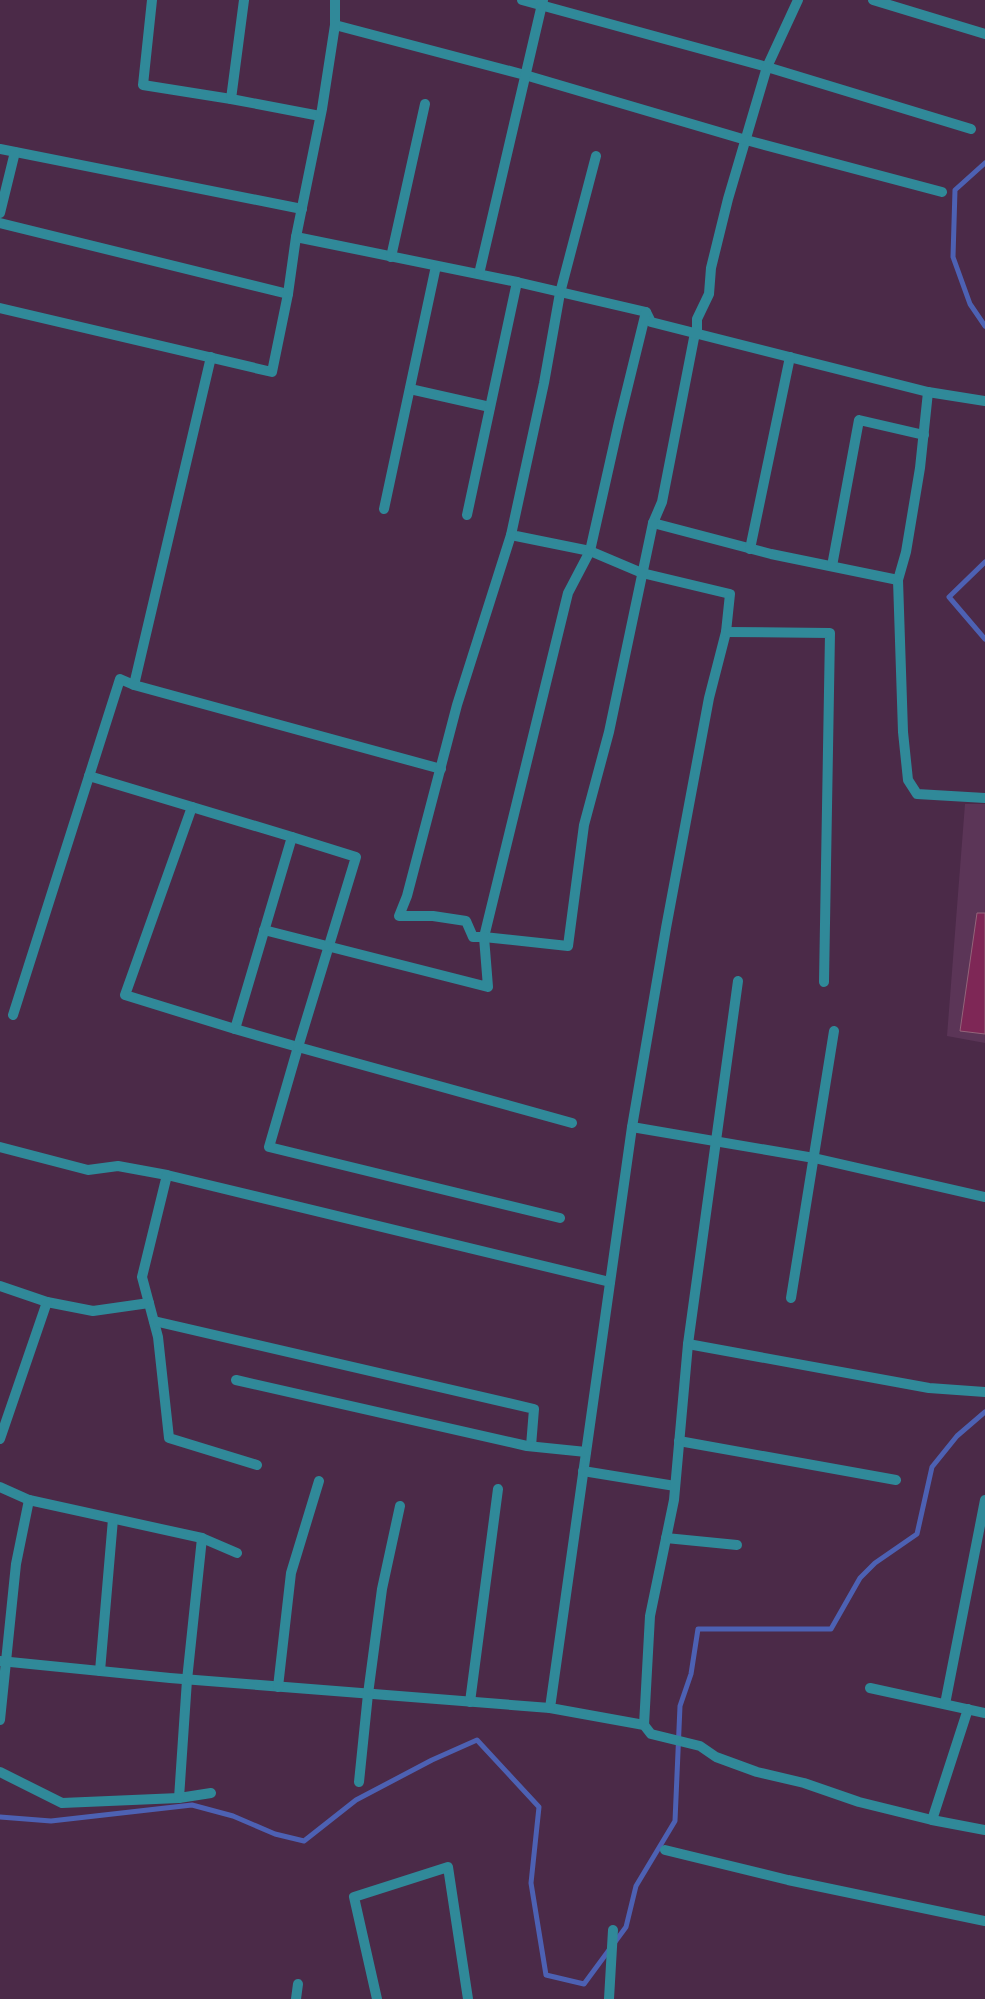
<svg xmlns="http://www.w3.org/2000/svg" width="985" height="1999" font-family="Overpass,sans-serif">
  <style>
    .built { fill: #5b3557 }
    .lines { fill: none; stroke-linecap: round; stroke-linejoin: round }
    .stream { stroke: #4d61b3; stroke-width: 5 }
    .building { fill: #7e2756; stroke: #93647a }
    .minor { stroke: #308999; stroke-width: 10 }
  </style>
  <rect width="100%" height="100%" fill="#4b2a48"/>
  <polygon class="built" points="965,804 985,804 985,1043 947,1036"/>
  <g class="lines">
    <g class="stream">
      <polyline points="985,163 955,190 953,257 970,304 985,326"/>
      <polyline points="985,562 949,597 985,639"/>
      <polyline points="0,1817 51,1821 192,1805 233,1816 275,1834 304,1841 356,1800 432,1760 477,1740 539,1807 531,1883 546,1975 584,1984 626,1927 636,1886 675,1821 680,1706 691,1674 698,1629 831,1629 860,1578 875,1563 917,1534 932,1467 957,1436 985,1412"/>
    </g>
  </g>
  <polygon class="building" points="977,913 985,913 985,1034 960,1031"/>
  <g class="lines">
    <g class="minor">
      <polyline points="152,0 143,85 231,99"/>
      <polyline points="244,0 231,99 320,116"/>
      <polyline points="522,0 767,67 971,129"/>
      <polyline points="798,0 767,67 728,199 711,268 709,294 697,319 697,333 694,338 662,502 653,523 771,554 898,580"/>
      <polyline points="873,0 985,34"/>
      <polyline points="335,25 525,75 746,140 942,192"/>
      <polyline points="0,149 302,209"/>
      <polyline points="596,156 560,293 544,383 511,535 590,551 642,573 730,594 726,632 709,698 666,928 632,1127 550,1708 644,1725 651,1734 700,1746 716,1757 757,1772 804,1783 859,1802 932,1820 985,1830"/>
      <polyline points="0,213 15,152"/>
      <polyline points="0,223 288,294"/>
      <polyline points="296,237 517,282 646,312 651,322 928,392 985,401"/>
      <polyline points="391,257 425,104"/>
      <polyline points="479,274 543,0"/>
      <polyline points="0,308 272,372 288,294 296,237 322,109 335,25 335,0"/>
      <polyline points="646,312 619,422 590,551 568,593 484,937 568,946 584,825 609,732 653,523"/>
      <polyline points="211,357 134,685 441,769"/>
      <polyline points="410,389 490,407"/>
      <polyline points="928,392 920,468 906,552 898,580 903,732 908,780 917,794 985,798"/>
      <polyline points="384,509 436,266"/>
      <polyline points="467,515 517,282"/>
      <polyline points="750,549 790,357"/>
      <polyline points="832,566 859,420 924,435"/>
      <polyline points="726,632 830,633 824,982"/>
      <polyline points="89,776 292,837 235,1029"/>
      <polyline points="192,807 125,995 235,1029 298,1047 269,1147 560,1218"/>
      <polyline points="292,837 356,857 298,1047 572,1123"/>
      <polyline points="264,930 488,987 484,937 473,937 466,921 433,916 399,916 407,896 457,705 511,535"/>
      <polyline points="13,1015 120,679 134,685"/>
      <polyline points="632,1127 814,1158 984,1197"/>
      <polyline points="0,1147 88,1170 118,1166 167,1175 610,1282"/>
      <polyline points="167,1175 142,1277 158,1337 169,1438 257,1465"/>
      <polyline points="0,1286 47,1302 93,1311 149,1303"/>
      <polyline points="791,1298 834,1031"/>
      <polyline points="154,1321 534,1409 531,1446"/>
      <polyline points="688,1344 929,1388 985,1392"/>
      <polyline points="236,1380 527,1446 586,1452"/>
      <polyline points="0,1439 47,1302"/>
      <polyline points="679,1441 896,1480"/>
      <polyline points="583,1471 675,1486"/>
      <polyline points="0,1487 29,1500 202,1538 237,1553"/>
      <polyline points="666,1538 737,1545"/>
      <polyline points="0,1661 170,1678 550,1708"/>
      <polyline points="100,1671 113,1519"/>
      <polyline points="278,1687 291,1573 319,1481"/>
      <polyline points="870,1688 985,1713"/>
      <polyline points="470,1702 498,1489"/>
      <polyline points="945,1704 985,1500"/>
      <polyline points="0,1720 16,1564 29,1500"/>
      <polyline points="644,1725 650,1616 674,1500 688,1344 738,981"/>
      <polyline points="0,1772 62,1803 179,1798 211,1793"/>
      <polyline points="359,1782 368,1694 382,1589 400,1506"/>
      <polyline points="179,1798 187,1680 202,1538"/>
      <polyline points="932,1820 968,1709"/>
      <polyline points="665,1850 788,1880 985,1921"/>
      <polyline points="296,1999 298,1984"/>
      <polyline points="377,1999 354,1897 448,1867 468,1999"/>
      <polyline points="609,1999 613,1930"/>
    </g>
  </g>
</svg>
